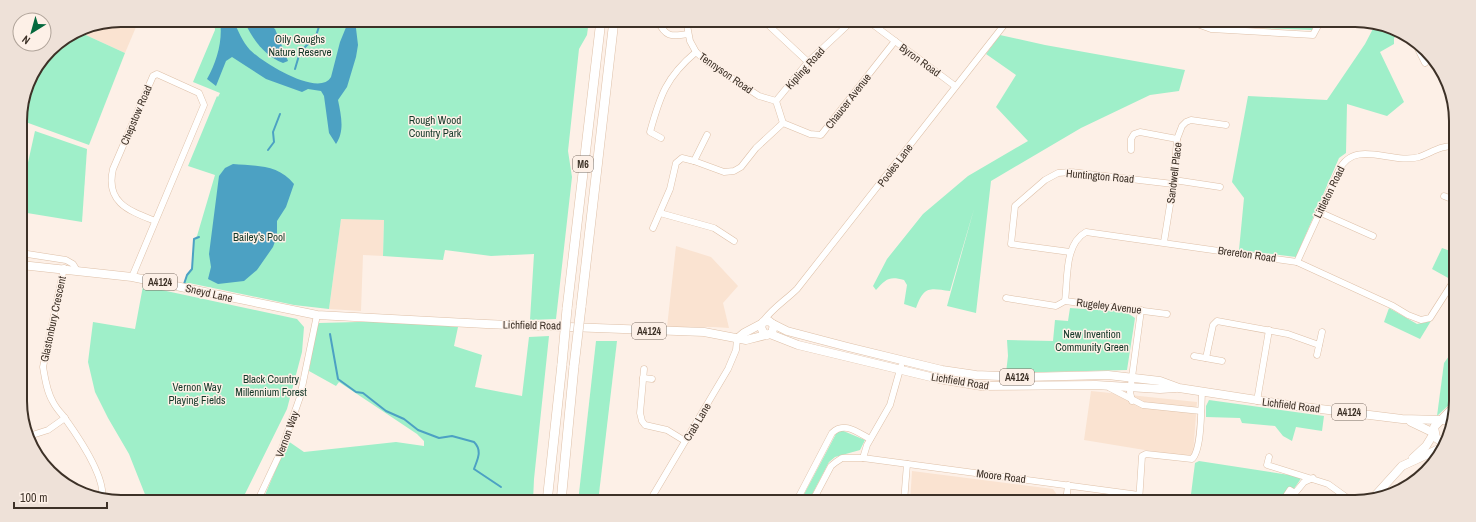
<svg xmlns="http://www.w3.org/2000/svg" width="1476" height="522" font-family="'Archivo Narrow',sans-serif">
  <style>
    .built { fill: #fae3d1 }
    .green { fill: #9fefc9 }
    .water { fill: #4ca1c3 }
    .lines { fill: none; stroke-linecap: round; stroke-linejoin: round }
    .stream { stroke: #4ca1c3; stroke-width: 2 }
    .minor-casing { stroke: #dec0a8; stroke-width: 7 }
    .major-casing { stroke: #dec0a8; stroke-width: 9 }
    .highway-casing { stroke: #dec0a8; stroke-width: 10 }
    .minor { stroke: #fff; stroke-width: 6 }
    .major { stroke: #fff; stroke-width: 8 }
    .highway { stroke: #fff; stroke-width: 9 }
    .highway-bridge-casing { stroke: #dec0a8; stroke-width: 10; stroke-linecap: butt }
    .highway-bridge { stroke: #fff; stroke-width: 9 }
    .labels { text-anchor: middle; stroke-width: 3; stroke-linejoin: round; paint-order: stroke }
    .shield { fill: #fdf0e7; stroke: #776a61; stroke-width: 1 }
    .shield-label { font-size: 10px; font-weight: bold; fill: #3d3127 }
    .park-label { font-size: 11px; fill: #133728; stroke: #fdf0e7 }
    .street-label { font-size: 11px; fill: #3d3127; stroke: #fdf0e7 }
    .rim { fill: none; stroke: #3d3127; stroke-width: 2 }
  </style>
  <rect width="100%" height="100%" fill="#fdf0e7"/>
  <g class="built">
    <polygon points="121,20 139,20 125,53 77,31 82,28"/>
    <polygon points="341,218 384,220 383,256 363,255 361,311 329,309"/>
    <polygon points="676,246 711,257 738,286 723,303 729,328 714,327 667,327"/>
    <polygon points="1091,391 1197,402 1193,454 1187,457 1084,440"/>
    <polygon points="912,471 1053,489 1062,502 910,502"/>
  </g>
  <g class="green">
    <polygon points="214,20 589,20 587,35 579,49 568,151 572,177 556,319 530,320 534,254 491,256 445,250 443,260 383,256 384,220 341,219 329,309 294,305 189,283 184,284 187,275 192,269 194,239 197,236 215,175 188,166 217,96 218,97 220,93 193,82 215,30"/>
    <polygon points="1197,20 1317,20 1312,30 1212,26"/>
    <polygon points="1376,23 1388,25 1399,33 1394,38 1394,44 1380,52 1404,102 1387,116 1347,104 1346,153 1339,158 1296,257 1239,250 1244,198 1232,182 1248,96 1327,100 1365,44"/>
    <polygon points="77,31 125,53 89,145 20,120 20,114 30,76 54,45"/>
    <path d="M1000,35l45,10 140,25 -6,21 -29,4 -69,33 -90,53 -15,132 -29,-7 27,-97 -24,82c-21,-3 -26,-5 -34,17l-12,-4 3,-19 -3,-5c-15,-4 -18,-1 -28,10l-3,-4 14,-27 36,-45 45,-38 60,-35 -32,-34 20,-32 -30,-21z"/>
    <polygon points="35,131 87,149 82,222 21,212 21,194"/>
    <polygon points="1442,248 1453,252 1453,277 1450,279 1432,269"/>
    <polygon points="143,286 297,319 304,327 302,352 287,409 241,502 148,502 129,454 108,418 95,392 88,362 93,322 135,329"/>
    <polygon points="1070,308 1126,312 1135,318 1127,370 1006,373 1008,356 1007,340 1053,341 1055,320 1068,321"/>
    <polygon points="1389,308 1417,324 1431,321 1420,339 1384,322"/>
    <polygon points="397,321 458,327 454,346 482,355 475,387 522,396 529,337 549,336 534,479 533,501 535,502 262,502 288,441 304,452 396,442 424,446 424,441 417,434 339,382 336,386 309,371 316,330 319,323"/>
    <polygon points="596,341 617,341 598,502 578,502"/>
    <polygon points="1452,352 1451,403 1437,416 1444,363"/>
    <polygon points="1209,400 1324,416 1322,431 1296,427 1292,441 1283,436 1275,426 1242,423 1240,418 1206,417 1206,406"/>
    <polygon points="841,430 865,440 860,450 835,457 829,462 808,502 800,502 837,432"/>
    <polygon points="1199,461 1302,477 1285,502 1190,502 1195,463"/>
  </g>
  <g class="water">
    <path d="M220,20h13c5,10 9,21 17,30 12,12 69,48 81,27l9,-35 9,-22h6l3,25 -2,12 -9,30 -9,13c3,15 7,31 -2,44l-7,-11 -5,-37 -3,-5 -13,-2 -6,3 -36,-13 -34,-22 -6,4 -10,25 -9,-7c10,-18 16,-38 13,-59z"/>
    <path d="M246,20h17l12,9 13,32 -5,2c-19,-8 -29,-22 -38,-40z"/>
    <path d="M233,164c23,2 45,0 61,20l-8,23 -9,14v15l-4,11 -16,23 -13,11 -26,3 -10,-5 3,-12 -2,-13 10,-78 6,-8z"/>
  </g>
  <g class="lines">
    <g class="stream">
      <polyline points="295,69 300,52 316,36 321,20"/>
      <polyline points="268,150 274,142 273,132 280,114"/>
      <polyline points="184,284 187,275 192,269 194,239 199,237"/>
      <path d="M330,334l8,45 18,13 7,1 23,18 18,8 14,11 21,8 13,-2 22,6c9,9 3,18 0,27l27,18"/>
    </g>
    <defs>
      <g id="minor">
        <path d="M657,20c9,17 13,17 31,14"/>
        <polyline points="686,20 690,41 696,52 707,62 759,96 776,101"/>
        <polyline points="763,20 808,62"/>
        <polyline points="837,20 844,27"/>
        <polyline points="867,20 955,86"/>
        <polyline points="1186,20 1211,29 1313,35 1321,20"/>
        <polyline points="1418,49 1425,63"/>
        <polyline points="783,123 776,101 808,62 853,20"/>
        <path d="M661,138l-11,-6c10,-36 16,-55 46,-80"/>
        <polyline points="1131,150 1131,139 1134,134 1140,132 1177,139"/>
        <polyline points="694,161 724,172 734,171 741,167 756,148 783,123 810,134 821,135 895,41"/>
        <polyline points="1174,180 1220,187"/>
        <polyline points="1444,196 1454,200"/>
        <polyline points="1319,212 1373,236"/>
        <polyline points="660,213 714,228 734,241"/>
        <polyline points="653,228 670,189 676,163 682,158 694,161 707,135"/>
        <polyline points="1164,242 1174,180 1177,139 1182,126 1186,122 1191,120 1226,125"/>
        <polyline points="1070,252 1011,244 1015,206 1045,180 1058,173 1071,172 1173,184"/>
        <polyline points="21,253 66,260 73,264 76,269"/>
        <path d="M1297,262l42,-92c16,-32 53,-5 80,-13 12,-4 22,-12 36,-11"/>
        <path d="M64,268l-21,99c2,12 4,25 10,35 3,6 7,10 11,15 13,18 42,60 38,82"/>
        <path d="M132,277l72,-172 -5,-12 -42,-19 -4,2 -40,93c-8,34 17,42 42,52"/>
        <polyline points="1006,298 1056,306 1065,301 1167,314"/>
        <path d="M1065,301c3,-22 -1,-57 21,-69l211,30 96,44 15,9 13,5 9,-2 23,-36"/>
        <path d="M762,323c8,-13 24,-23 35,-34l211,-269"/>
        <polyline points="1317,355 1322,332"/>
        <polyline points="1194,356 1222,361"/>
        <polyline points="1206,358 1213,325 1217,321 1288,334 1319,345"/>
        <polyline points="644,369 640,413 642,421 645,425 667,430 685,441"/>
        <polyline points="643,378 652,379"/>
        <polyline points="1110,388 1143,405 1201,411"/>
        <polyline points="1132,401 1130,392 1141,310"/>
        <polyline points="1257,401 1269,330"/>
        <polyline points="29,436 48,430 65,418"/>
        <polyline points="1269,457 1267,465 1328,484 1353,502"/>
        <polyline points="863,458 867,445 890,405 901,366"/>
        <polyline points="257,502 281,451 300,397 317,315"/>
        <polyline points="649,502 728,369 736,350 737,339"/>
        <path d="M796,502l36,-69c12,-12 25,-1 38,6"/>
        <polyline points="812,502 831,466 836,462 842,458 863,458 1139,495"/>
        <polyline points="904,502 907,464"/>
        <polyline points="1066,502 1068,485"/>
        <path d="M1139,502l3,-46 4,-2 46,5c10,-9 9,-52 10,-67"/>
        <polyline points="1282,502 1290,490 1295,493 1304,482 1313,478"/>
      </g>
      <g id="major">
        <polyline points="21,265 132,277 317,315 486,324 704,332 746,340 770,334 772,333 774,325 769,321 763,322 761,327 763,332 767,335"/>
        <polyline points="773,324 787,331 848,347 942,370 976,375 1023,377 1108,375 1160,381 1179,388 1296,406 1402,419 1441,420"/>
        <polyline points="770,334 798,345 939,379 981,386 1096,385 1160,389 1176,388"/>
        <polyline points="737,339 744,333 761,324"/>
        <polyline points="1442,419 1451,410"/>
        <polyline points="1411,422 1434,433"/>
        <polyline points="1444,443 1436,438 1434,427 1441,420 1451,420"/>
        <polyline points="1413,458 1426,446 1434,433"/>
        <polyline points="1374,497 1402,466 1441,448"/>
      </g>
      <g id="highway">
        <polyline points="581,307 614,20"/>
        <polyline points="567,309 601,20"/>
        <polyline points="547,502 562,364"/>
        <polyline points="561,502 574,366"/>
      </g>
    </defs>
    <use href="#minor" class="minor-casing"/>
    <use href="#major" class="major-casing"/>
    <use href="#highway" class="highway-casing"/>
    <use href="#minor" class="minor"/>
    <use href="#major" class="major"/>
    <use href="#highway" class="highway"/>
    <defs>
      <g id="highway-bridge">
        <polyline points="562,364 567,309"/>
        <polyline points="574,366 581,307"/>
      </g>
    </defs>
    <use href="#highway-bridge" class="highway-bridge-casing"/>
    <use href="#highway-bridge" class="highway-bridge"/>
  </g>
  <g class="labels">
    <g class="shield">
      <rect x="573" y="156" width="20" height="16" rx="3"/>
      <rect x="143" y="274" width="34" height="16" rx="3"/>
      <rect x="632" y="323" width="34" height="16" rx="3"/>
      <rect x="1000" y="369" width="34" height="16" rx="3"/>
      <rect x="1332" y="404" width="34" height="16" rx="3"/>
    </g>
    <g class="shield-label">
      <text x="583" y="168">M6</text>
      <text x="160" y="286">A4124</text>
      <text x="649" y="335">A4124</text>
      <text x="1017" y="381">A4124</text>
      <text x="1349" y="416">A4124</text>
    </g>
    <g class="park-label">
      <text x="300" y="43">Oily Goughs<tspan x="300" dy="13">Nature Reserve</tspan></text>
      <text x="435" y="124">Rough Wood<tspan x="435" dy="13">Country Park</tspan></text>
      <text x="259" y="241">Bailey's Pool</text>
      <text x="1092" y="338">New Invention<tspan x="1092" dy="13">Community Green</tspan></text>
      <text x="271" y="383">Black Country<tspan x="271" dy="13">Millennium Forest</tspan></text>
      <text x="197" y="391">Vernon Way<tspan x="197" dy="13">Playing Fields</tspan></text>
    </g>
    <g class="street-label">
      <text transform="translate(920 60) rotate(36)" y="4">Byron Road</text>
      <text transform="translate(805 68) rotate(-48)" y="4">Kipling Road</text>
      <text transform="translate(726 73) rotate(35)" y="4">Tennyson Road</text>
      <text transform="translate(848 101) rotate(-52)" y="4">Chaucer Avenue</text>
      <text transform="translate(136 115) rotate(-67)" y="4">Chepstow Road</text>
      <text transform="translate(895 165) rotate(-53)" y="4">Pooles Lane</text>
      <text transform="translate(1174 173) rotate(-83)" y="4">Sandwell Place</text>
      <text transform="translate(1100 176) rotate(5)" y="4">Huntington Road</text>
      <text transform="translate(1329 192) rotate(-64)" y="4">Littleton Road</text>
      <text transform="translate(1247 254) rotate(8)" y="4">Brereton Road</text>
      <text transform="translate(209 293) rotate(13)" y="4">Sneyd Lane</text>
      <text transform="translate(1109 306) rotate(7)" y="4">Rugeley Avenue</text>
      <text transform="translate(53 319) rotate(-78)" y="4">Glastonbury Crescent</text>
      <text transform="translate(532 325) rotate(1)" y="4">Lichfield Road</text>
      <text transform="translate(960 381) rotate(9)" y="4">Lichfield Road</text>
      <text transform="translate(1291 405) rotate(7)" y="4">Lichfield Road</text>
      <text transform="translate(697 422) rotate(-59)" y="4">Crab Lane</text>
      <text transform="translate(287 434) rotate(-70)" y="4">Vernon Way</text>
      <text transform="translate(1001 476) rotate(7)" y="4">Moore Road</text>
    </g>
  </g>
  <path d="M0 0H1476V522H0ZM121 27H1355A94 94 0 0 1 1449 121V401A94 94 0 0 1 1355 495H121A94 94 0 0 1 27 401V121A94 94 0 0 1 121 27Z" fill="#eee1d8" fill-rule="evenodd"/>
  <path class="rim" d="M121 27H1355A94 94 0 0 1 1449 121V401A94 94 0 0 1 1355 495H121A94 94 0 0 1 27 401V121A94 94 0 0 1 121 27Z"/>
  <g transform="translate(32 32) rotate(217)"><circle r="19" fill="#fdf0e7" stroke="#b0a49a"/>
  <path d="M0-3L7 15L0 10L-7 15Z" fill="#04683d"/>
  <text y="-6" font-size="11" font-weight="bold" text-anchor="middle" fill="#3d3127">N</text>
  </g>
  <path d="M14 502v6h93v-6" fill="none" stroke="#3d3127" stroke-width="2"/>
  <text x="20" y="502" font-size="12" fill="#3d3127" stroke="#fdf0e7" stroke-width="3" paint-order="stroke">100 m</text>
</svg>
